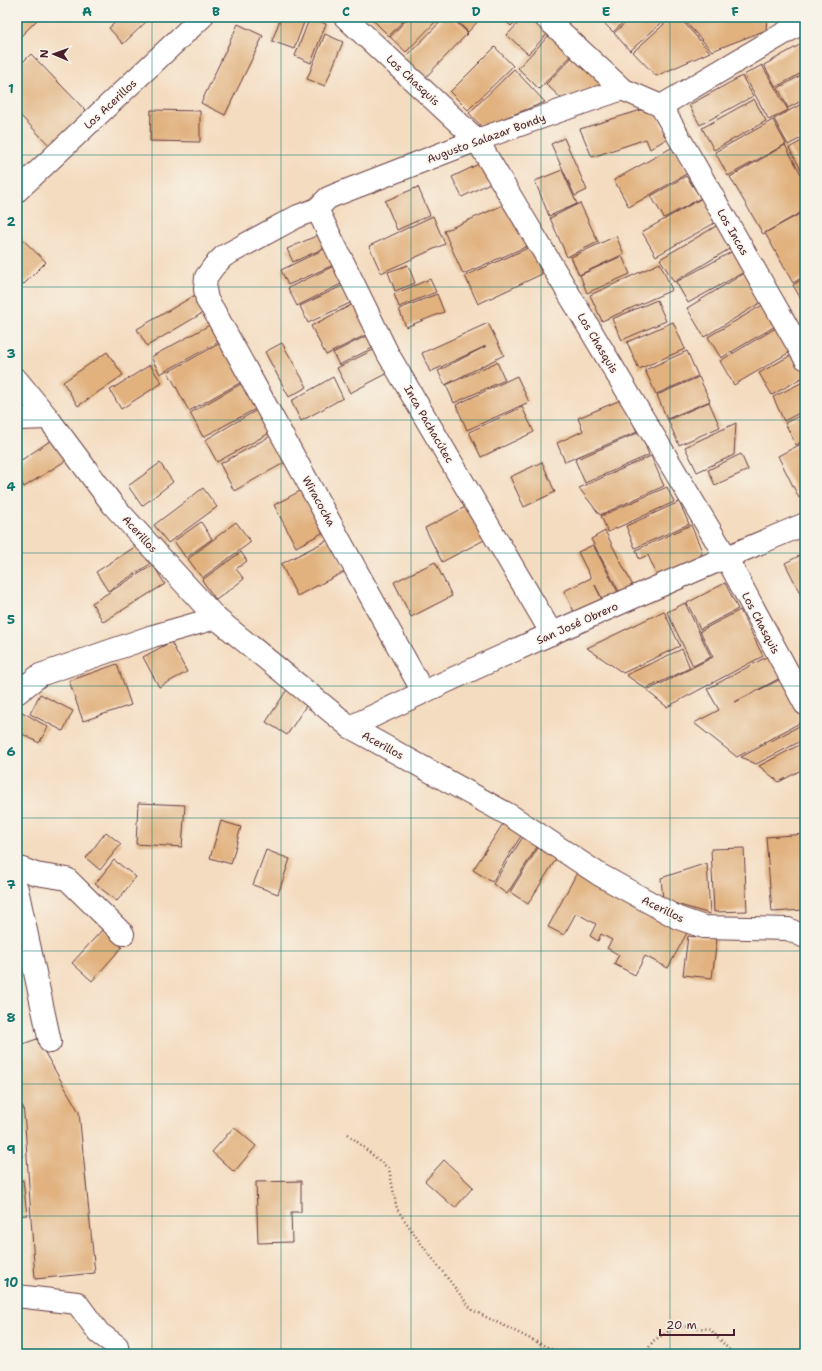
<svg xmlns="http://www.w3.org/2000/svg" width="822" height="1371" font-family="'Shantell Sans',sans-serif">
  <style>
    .building { fill: #e1b17e }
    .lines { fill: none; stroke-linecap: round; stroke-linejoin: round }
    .minor-casing { stroke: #643b41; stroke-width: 24 }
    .path { stroke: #643b41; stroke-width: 2.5; stroke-dasharray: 1 3; stroke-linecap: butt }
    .minor { stroke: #fff; stroke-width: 22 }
    .grid { fill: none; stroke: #0f766e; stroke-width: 1; stroke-opacity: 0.55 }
    .labels { text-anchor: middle; stroke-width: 3; stroke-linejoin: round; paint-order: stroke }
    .street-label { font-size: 11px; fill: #4a1f2b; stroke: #f7f3e8 }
    .neatline { fill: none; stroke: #0f766e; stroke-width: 1.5 }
    .grid-label { font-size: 13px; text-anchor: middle; font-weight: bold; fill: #0f766e }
  </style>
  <rect width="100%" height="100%" fill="#f7f3e8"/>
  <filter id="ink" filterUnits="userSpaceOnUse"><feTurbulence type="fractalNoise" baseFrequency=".025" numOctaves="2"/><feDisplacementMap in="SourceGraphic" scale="8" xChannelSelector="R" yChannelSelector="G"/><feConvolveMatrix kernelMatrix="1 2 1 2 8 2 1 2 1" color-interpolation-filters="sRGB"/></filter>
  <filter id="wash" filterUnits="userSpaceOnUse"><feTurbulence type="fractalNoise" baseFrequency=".012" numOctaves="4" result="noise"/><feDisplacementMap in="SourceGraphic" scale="16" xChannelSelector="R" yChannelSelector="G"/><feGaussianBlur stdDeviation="0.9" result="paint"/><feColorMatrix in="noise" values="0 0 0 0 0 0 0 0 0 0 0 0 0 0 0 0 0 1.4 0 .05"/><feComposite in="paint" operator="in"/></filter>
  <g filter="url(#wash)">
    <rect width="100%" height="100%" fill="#f4dcc0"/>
    <g id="blocks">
      <g class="building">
        <polygon points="17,17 40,17 17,40"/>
        <polygon points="121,17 151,17 123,44 109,28"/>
        <polygon points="281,17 306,17 294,49 272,41"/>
        <polygon points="310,17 326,24 311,63 295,56"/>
        <polygon points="370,17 407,17 389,36"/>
        <polygon points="409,17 440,17 406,52 390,37"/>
        <polygon points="445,17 451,17 468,33 423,80 403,60"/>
        <polygon points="453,17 482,17 468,32"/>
        <polygon points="502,17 520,17 511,26"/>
        <polygon points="524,17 541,17 553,28 528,54 507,35"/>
        <polygon points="598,17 629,17 613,32"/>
        <polygon points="632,17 668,17 630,51 614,33"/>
        <polygon points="672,17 679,17 710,52 656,76 633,52"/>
        <polygon points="681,17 767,17 766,30 712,51"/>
        <polygon points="238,24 263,36 225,115 201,103"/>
        <polygon points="555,29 577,50 539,89 518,68"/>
        <polygon points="325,34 343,42 325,86 307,79"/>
        <polygon points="805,42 805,71 776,87 764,65"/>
        <polygon points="495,47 513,66 468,110 450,92"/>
        <polygon points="578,51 615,86 562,99 546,84"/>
        <polygon points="31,54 87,112 51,147 17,112 17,68"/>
        <polygon points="762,65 788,110 769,120 744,75"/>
        <polygon points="514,69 545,102 482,127 469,113"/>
        <polygon points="805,73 805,99 788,108 778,88"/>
        <polygon points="742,76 753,96 700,125 689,105"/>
        <polygon points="754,99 766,121 714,150 702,128"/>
        <polygon points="805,102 805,136 788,145 774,119"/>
        <polygon points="151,110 200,111 200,142 150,141"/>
        <polygon points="641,110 656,115 668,138 650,149 646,139 592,157 580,129"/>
        <polygon points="773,120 786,144 728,176 715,152"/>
        <polygon points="564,138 587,190 575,196 551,144"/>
        <polygon points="805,139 805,172 803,173 789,148"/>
        <polygon points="785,145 802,176 805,174 805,210 763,234 730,177"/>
        <polygon points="673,147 688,173 629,207 614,180"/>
        <polygon points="487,160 496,180 462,197 452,177"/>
        <polygon points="562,170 577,204 549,216 535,181"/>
        <polygon points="686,176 701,198 664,218 651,196"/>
        <polygon points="418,187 430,215 397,230 385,201"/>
        <polygon points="704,197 718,221 656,256 642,232"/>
        <polygon points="510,202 530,245 463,274 444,231"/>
        <polygon points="580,203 598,242 567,257 550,218"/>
        <polygon points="805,211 805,276 793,283 765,233"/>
        <polygon points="433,216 445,244 381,273 369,246"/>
        <polygon points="718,225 731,248 674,282 660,259"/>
        <polygon points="325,232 331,245 293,262 287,249"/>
        <polygon points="616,236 624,254 579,275 571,257"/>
        <polygon points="21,238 46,262 24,284 17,283 17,242"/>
        <polygon points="333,245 340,262 288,285 281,270"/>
        <polygon points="530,247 542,274 478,304 465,276"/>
        <polygon points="735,250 746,271 688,303 676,282"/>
        <polygon points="622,256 630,274 587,293 580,275"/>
        <polygon points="340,263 349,280 297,306 288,288"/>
        <polygon points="660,263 672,290 602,321 590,295"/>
        <polygon points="408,265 415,283 395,291 388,272"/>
        <polygon points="748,271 765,300 704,337 687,308"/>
        <polygon points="805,278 805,306 793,285"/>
        <polygon points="430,279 436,292 399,307 394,294"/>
        <polygon points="348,283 356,300 308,323 300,306"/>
        <polygon points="197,294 206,311 147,346 137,329"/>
        <polygon points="437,294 444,312 406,327 399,309"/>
        <polygon points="657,300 666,321 622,340 612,319"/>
        <polygon points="359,301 373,331 326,355 311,326"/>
        <polygon points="766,303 779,324 721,358 708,337"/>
        <polygon points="215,322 224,339 160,374 151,357"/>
        <polygon points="673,322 685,349 639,369 627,342"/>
        <polygon points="488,323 504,355 445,385 438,371 486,346 430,372 422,353"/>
        <polygon points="781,325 795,349 734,385 720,361"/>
        <polygon points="374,332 380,344 339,365 333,353"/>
        <polygon points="224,341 245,380 189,411 168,372"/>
        <polygon points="282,343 307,387 289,397 265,352"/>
        <polygon points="379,347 392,371 350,393 337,368"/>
        <polygon points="687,351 698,376 656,394 645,370"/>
        <polygon points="107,352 123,375 78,406 63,382"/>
        <polygon points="795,353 805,370 805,376 772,395 759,373"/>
        <polygon points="497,362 505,380 454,403 446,385"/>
        <polygon points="150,365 162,383 121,409 110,390"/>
        <polygon points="517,376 529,402 467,430 456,405"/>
        <polygon points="333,377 343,398 301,421 291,401"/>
        <polygon points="699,377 710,401 667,419 657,395"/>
        <polygon points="246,381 261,406 203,437 190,413"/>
        <polygon points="805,381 805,410 784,421 773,397"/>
        <polygon points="623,399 637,432 565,462 557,443 583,431 578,418"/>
        <polygon points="709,402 720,427 679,445 668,420"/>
        <polygon points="262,407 275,430 217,462 205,440"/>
        <polygon points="522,407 534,432 481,457 469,432"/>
        <polygon points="805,413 805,440 796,445 785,423"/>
        <polygon points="736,423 734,455 697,472 685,447"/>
        <polygon points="640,432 649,455 585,483 575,460"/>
        <polygon points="276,433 291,459 234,491 220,464"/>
        <polygon points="59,435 73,456 24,487 17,475 17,463"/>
        <polygon points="805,442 805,495 799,498 778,456"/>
        <polygon points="741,454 748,470 715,485 708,470"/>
        <polygon points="651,456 664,486 600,515 579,488"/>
        <polygon points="542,462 555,492 524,507 510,477"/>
        <polygon points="160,463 173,482 142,506 128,486"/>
        <polygon points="667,487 674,502 608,532 601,516"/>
        <polygon points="203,488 217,507 168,543 154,525"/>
        <polygon points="302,490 324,532 296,547 274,505"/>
        <polygon points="679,502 689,524 635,548 626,526"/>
        <polygon points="473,503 490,537 442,562 425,528"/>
        <polygon points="201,522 212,539 186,558 174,541"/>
        <polygon points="236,522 251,542 202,578 188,559"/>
        <polygon points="691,525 702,551 699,562 659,580 648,555 639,559 636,550"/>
        <polygon points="605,531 635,590 622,597 591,539"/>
        <polygon points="330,539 346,571 297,596 281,564"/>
        <polygon points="138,545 150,564 108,591 96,572"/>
        <polygon points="593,545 621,598 606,606 595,585 605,606 578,620 564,591 591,578 578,552"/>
        <polygon points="241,552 247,561 236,569 244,579 216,600 202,580"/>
        <polygon points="805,553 805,603 785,563"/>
        <polygon points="435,562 452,596 411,617 394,582"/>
        <polygon points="153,565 165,584 103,622 92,603"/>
        <polygon points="725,583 738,609 700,629 687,603"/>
        <polygon points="685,603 711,657 693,666 667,612"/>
        <polygon points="740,610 763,656 667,707 647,691 713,657 700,631"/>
        <polygon points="664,611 680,646 623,673 587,648"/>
        <polygon points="171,642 187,672 159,687 143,657"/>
        <polygon points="682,649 690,668 646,689 626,675"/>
        <polygon points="770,655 782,677 735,702 783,678 805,715 805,720 737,757 694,723 719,710 707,689"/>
        <polygon points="117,664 131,705 83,721 69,681"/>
        <polygon points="288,688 309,701 287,735 266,722"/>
        <polygon points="40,694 73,711 63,731 30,714"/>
        <polygon points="17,709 48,727 39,743 17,731"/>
        <polygon points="805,723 805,739 756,764 741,757"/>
        <polygon points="805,742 805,768 779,782 759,766"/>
        <polygon points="138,803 185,805 182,847 136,844"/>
        <polygon points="508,816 526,828 492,882 473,870"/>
        <polygon points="221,821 241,827 231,864 210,858"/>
        <polygon points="528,829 542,839 507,894 493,884"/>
        <polygon points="106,832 121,844 100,870 86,858"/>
        <polygon points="805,834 805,889 802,889 804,910 772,912 766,837"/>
        <polygon points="543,840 561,851 528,904 510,892"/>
        <polygon points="744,848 747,911 714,912 711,849"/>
        <polygon points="266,850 290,859 278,894 253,885"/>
        <polygon points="114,860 136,877 117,901 95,884"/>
        <polygon points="707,863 710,914 663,900 661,878"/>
        <polygon points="579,869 689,929 668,968 645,956 635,975 614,964 619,955 607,948 612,940 601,934 598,941 590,936 596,924 576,913 564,935 548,927"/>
        <polygon points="103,929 122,947 92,981 72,963"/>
        <polygon points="688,936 717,939 712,978 683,975"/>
        <polygon points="37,1039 79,1112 95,1273 35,1279 25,1125 23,1106 17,1107 17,1046"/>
        <polygon points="234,1127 256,1146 234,1172 212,1152"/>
        <polygon points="17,1140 20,1140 22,1157 17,1158"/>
        <polygon points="444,1160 473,1187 455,1208 425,1181"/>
        <polygon points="23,1180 27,1215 17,1216 17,1181"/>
        <polygon points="301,1181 301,1212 291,1212 292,1242 258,1243 256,1182"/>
      </g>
    </g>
  </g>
  <g filter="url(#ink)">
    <use href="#blocks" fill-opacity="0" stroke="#643b41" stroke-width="1"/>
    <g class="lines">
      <defs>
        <g id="minor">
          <polyline points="345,17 477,140 726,557 805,704"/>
          <polyline points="545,17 622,89"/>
          <polyline points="661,106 805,358"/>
          <polyline points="17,191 202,17"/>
          <polyline points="317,209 388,354 552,634"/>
          <polyline points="17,380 48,418 113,505 216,618 350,727 511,816 600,875 678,918 704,927 788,929 805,937"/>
          <polyline points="17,419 48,418"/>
          <polyline points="423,692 214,311 207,300 205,289 206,277 214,266 224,256 298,216 317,209 328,198 335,195 477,140 622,89 661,106 805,21"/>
          <polyline points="17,693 40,675 153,636 216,618"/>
          <path d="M350,727c150,-72 302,-139 455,-203"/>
          <polyline points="17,867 36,874 67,879 123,934"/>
          <polyline points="17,889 50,1042"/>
          <polyline points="17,1296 77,1303 99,1333 117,1346 118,1354"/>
        </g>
      </defs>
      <use href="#minor" class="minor-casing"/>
      <g class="path">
        <polyline points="348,1134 389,1169 397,1209 419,1241 472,1310 553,1350 563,1354"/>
        <polyline points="645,1354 653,1341 677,1326 710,1329 733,1354"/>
      </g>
      <use href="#minor" class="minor"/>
    </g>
  </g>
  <path class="grid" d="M152,17v1337M281,17v1337M411,17v1337M541,17v1337M670,17v1337M17,155h788M17,287h788M17,420h788M17,553h788M17,686h788M17,818h788M17,951h788M17,1084h788M17,1216h788"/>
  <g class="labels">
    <g class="street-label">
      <text transform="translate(413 80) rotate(43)" y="4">Los Chasquis</text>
      <text transform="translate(110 104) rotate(-43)" y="4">Los Acerillos</text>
      <text transform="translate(486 138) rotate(-20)" y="4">Augusto Salazar Bondy</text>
      <text transform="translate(733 232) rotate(60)" y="4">Los Incas</text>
      <text transform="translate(598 343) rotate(59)" y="4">Los Chasquis</text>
      <text transform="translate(429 424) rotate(60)" y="4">Inca Pachacútec</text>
      <text transform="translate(319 501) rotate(61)" y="4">Wiracocha</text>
      <text transform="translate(140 534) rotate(48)" y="4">Acerillos</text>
      <text transform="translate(577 623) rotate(-24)" y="4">San José Obrero</text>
      <text transform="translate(761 623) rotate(62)" y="4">Los Chasquis</text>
      <text transform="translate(383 745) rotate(29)" y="4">Acerillos</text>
      <text transform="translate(663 909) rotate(26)" y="4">Acerillos</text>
    </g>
  </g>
  <rect width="822" height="1371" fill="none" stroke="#f7f3e8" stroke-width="44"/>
  <g transform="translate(54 54) rotate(272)" stroke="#f7f3e8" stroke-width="3" paint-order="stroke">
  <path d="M0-3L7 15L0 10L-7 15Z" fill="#4a1f2b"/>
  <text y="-6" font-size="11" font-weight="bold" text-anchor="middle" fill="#4a1f2b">N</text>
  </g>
  <path d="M660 1329v6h74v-6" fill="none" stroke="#4a1f2b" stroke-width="2"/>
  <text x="666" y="1329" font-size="12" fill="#4a1f2b" stroke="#f7f3e8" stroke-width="3" paint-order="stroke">20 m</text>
  <rect x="22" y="22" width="778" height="1327" class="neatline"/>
  <g class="grid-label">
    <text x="87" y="16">A</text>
    <text x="216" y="16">B</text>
    <text x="346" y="16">C</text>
    <text x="476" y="16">D</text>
    <text x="606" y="16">E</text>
    <text x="735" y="16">F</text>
    <text x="11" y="93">1</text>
    <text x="11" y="226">2</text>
    <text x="11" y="358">3</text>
    <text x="11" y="491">4</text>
    <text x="11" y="624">5</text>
    <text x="11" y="756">6</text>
    <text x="11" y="889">7</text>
    <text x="11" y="1022">8</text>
    <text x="11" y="1154">9</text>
    <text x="11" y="1287">10</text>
  </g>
</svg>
